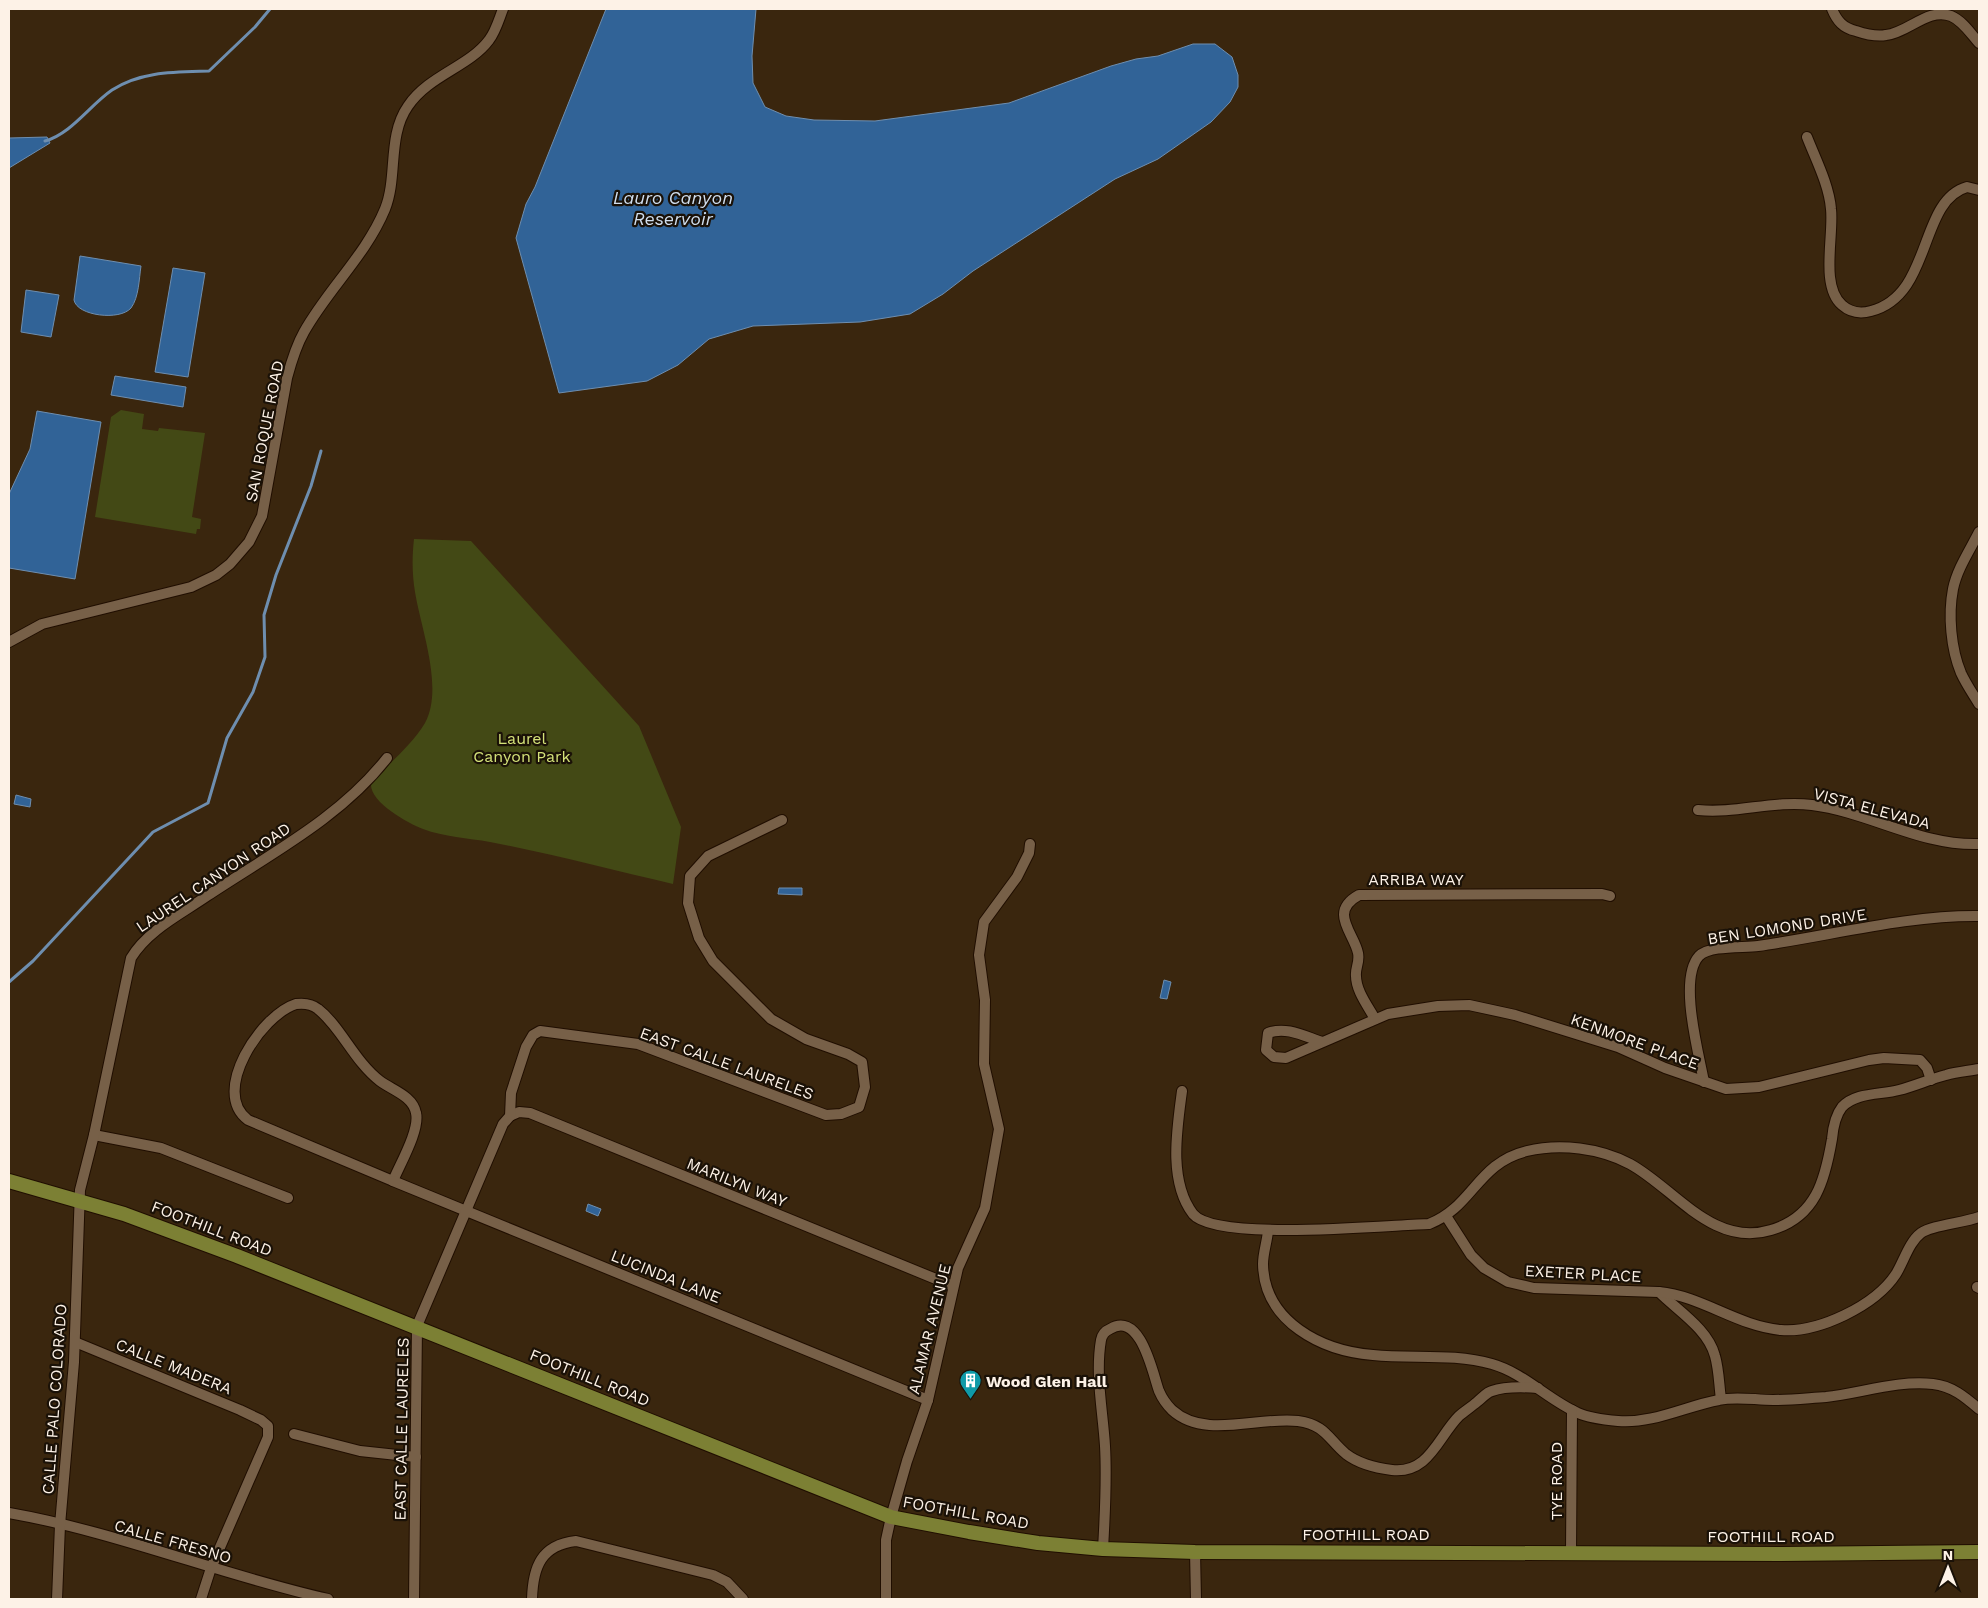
<svg xmlns="http://www.w3.org/2000/svg" width="1988" height="1608" font-family="'Work Sans',sans-serif">
  <style>
    .green { fill: #434915 }
    .water { fill: #316397; stroke: #6e8eaf }
    .lines { fill: none; stroke-linecap: round; stroke-linejoin: round }
    .stream { stroke: #6e8eaf; stroke-width: 3 }
    .minor-casing { stroke: #200e00; stroke-width: 12 }
    .major-casing { stroke: #200e00; stroke-width: 16 }
    .minor { stroke: #776048; stroke-width: 10 }
    .major { stroke: #7c8034; stroke-width: 14 }
    .labels { text-anchor: middle; stroke-width: 4.5; stroke-linejoin: round; paint-order: stroke }
    .street-label { font-size: 16px; fill: #fdf2e7; stroke: #1a1107 }
    .park-label { font-size: 16px; fill: #d4e279; stroke: #1a1107 }
    .poi-label { font-size: 16px; font-weight: bold; fill: #fdf2e7; stroke: #1a1107; text-anchor: start }
    .water-label { font-size: 18px; font-style: italic; fill: #d1dfef; stroke: #1a1107 }
  </style>
  <rect width="100%" height="100%" fill="#3a260e"/>
  <g class="green">
    <polygon points="121,410 144,414 142,429 158,431 159,428 205,433 192,517 201,519 200,529 197,529 196,534 95,517 111,417"/>
    <path d="M414,539l57,2 168,185 42,101 -8,57c-61,-14 -121,-30 -183,-42 -22,-4 -46,-5 -67,-13 -15,-6 -54,-27 -52,-46 18,-20 40,-37 54,-60 19,-35 -4,-94 -10,-131 -3,-18 -3,-35 -1,-53z"/>
  </g>
  <g class="water">
    <polygon points="606,9 756,9 752,56 753,83 765,107 786,116 814,120 875,121 1009,103 1111,66 1136,59 1158,56 1193,44 1215,44 1232,57 1238,75 1238,87 1230,102 1211,122 1158,159 1115,179 973,271 943,294 910,314 860,322 753,326 709,339 678,365 647,381 559,393 516,238 526,204 535,187"/>
    <polygon points="47,137 50,143 9,168 9,138"/>
    <path d="M80,256l61,10c-2,13 -2,31 -10,42 -11,13 -54,8 -57,-8z"/>
    <polygon points="173,268 205,273 188,377 155,372"/>
    <polygon points="26,290 59,295 51,337 21,332"/>
    <polygon points="115,376 186,387 183,407 111,395"/>
    <polygon points="37,411 101,422 75,579 9,568 9,494 30,449"/>
    <polygon points="16,795 31,799 30,807 14,804"/>
    <polygon points="779,888 802,888 802,895 778,894"/>
    <polygon points="1164,980 1171,982 1167,999 1160,998"/>
    <polygon points="588,1204 601,1209 598,1216 586,1211"/>
  </g>
  <g class="lines">
    <g class="stream">
      <path d="M45,141c26,-7 45,-36 67,-51 29,-19 64,-18 97,-19l46,-44 15,-18"/>
      <polyline points="9,982 33,961 153,832 208,803 227,738 253,692 265,657 264,615 276,575 311,486 321,451"/>
    </g>
    <defs>
      <g id="minor">
        <path d="M1832,9c5,12 11,19 24,22 9,3 20,6 30,4 22,-2 42,-28 65,-19 12,5 20,18 28,27"/>
        <path d="M1807,137c9,23 22,48 24,72 3,27 -11,77 11,96 9,8 18,9 29,6 62,-16 47,-110 96,-124l12,3"/>
        <path d="M1979,532c-9,18 -22,37 -26,57 -5,26 -2,60 8,84 5,11 12,21 18,31"/>
        <path d="M9,642l33,-18 149,-37 25,-12 14,-11 19,-22 13,-26 25,-138c4,-15 9,-32 17,-46 24,-43 62,-77 81,-123 13,-32 2,-73 23,-103 21,-31 61,-39 81,-66 7,-9 10,-21 14,-31"/>
        <path d="M1698,810c38,4 76,-10 114,-5 57,7 108,41 167,39"/>
        <path d="M296,1004c8,-1 16,0 22,5 23,18 36,52 62,72 12,9 33,15 36,32 4,17 -16,51 -23,68l-145,-61c-38,-28 13,-105 48,-116z"/>
        <path d="M1375,1019c-7,-13 -19,-28 -19,-43 -1,-8 4,-14 2,-23 -4,-20 -30,-41 1,-58l243,-1 8,2"/>
        <path d="M1322,1042c-18,-6 -36,-16 -54,-9l-2,17 8,7 12,1 102,-44 50,-8 31,-1 46,10 103,32 47,21 61,21 33,-2 110,-27 15,-2 36,2 7,8 4,12"/>
        <path d="M1704,1082c-5,-28 -26,-103 -5,-126 11,-11 44,-8 59,-10 71,-10 150,-31 221,-30"/>
        <path d="M1182,1091c-5,38 -14,90 11,123 23,28 196,11 236,10 44,-17 48,-61 98,-73 33,-8 73,-3 103,13 44,24 83,84 141,66 45,-13 54,-50 61,-91 1,-11 3,-23 10,-32 14,-15 39,-12 57,-17 16,-4 31,-11 47,-15 10,-3 22,-4 33,-6"/>
        <polyline points="510,1116 519,1112 530,1113 953,1286"/>
        <polyline points="94,1135 161,1148 288,1198"/>
        <polyline points="393,1181 928,1400"/>
        <path d="M1446,1216l25,39 13,13 24,14 26,6 125,4c19,19 49,37 56,64 4,14 4,29 6,43"/>
        <path d="M1268,1231c-1,11 -5,22 -5,33 1,58 59,87 110,91 40,4 80,-2 119,9 32,9 56,36 86,49 11,5 28,7 40,8 35,3 68,-15 101,-21 17,-4 36,0 54,0 17,0 36,-2 53,-3 35,-4 72,-17 107,-13 19,2 32,13 46,25"/>
        <polyline points="1977,1287 1979,1288"/>
        <path d="M1659,1292c43,4 78,34 122,38 37,3 94,-24 115,-56 8,-13 13,-32 25,-41 11,-8 42,-10 58,-16"/>
        <polyline points="75,1342 240,1410 261,1420 268,1426 268,1437 211,1568 201,1599"/>
        <polyline points="294,1434 360,1451 416,1457"/>
        <path d="M9,1513c108,19 212,62 319,86"/>
        <path d="M1103,1549c2,-34 4,-68 2,-103 -2,-34 -10,-71 -4,-106 1,-5 4,-9 9,-11 31,-19 43,46 49,62 3,7 8,14 13,19 33,30 86,6 126,11 28,4 30,18 48,33 13,10 30,14 46,16 37,4 46,-33 67,-54 6,-5 12,-9 18,-14 5,-4 10,-10 15,-11 14,-5 32,-4 46,-3"/>
        <polyline points="1195,1552 1196,1599"/>
        <polyline points="1571,1552 1572,1410"/>
        <path d="M57,1599l3,-74 14,-163 6,-172 14,-55 37,-177c17,-28 50,-44 76,-62 63,-42 133,-78 180,-138"/>
        <polyline points="414,1599 417,1326 503,1124 510,1116 511,1093 526,1047 533,1035 540,1031 638,1044 826,1115 841,1114 859,1107 865,1087 862,1062 848,1054 806,1039 771,1019 713,961 699,938 688,903 690,876 708,856 782,820"/>
        <path d="M532,1599c1,-32 9,-54 44,-58l137,34 14,7 16,17"/>
        <polyline points="886,1599 886,1540 891,1517 907,1461 928,1400 958,1268 985,1208 999,1129 984,1064 985,1000 979,955 984,922 1017,877 1029,853 1030,844"/>
      </g>
      <polyline id="major" points="9,1181 124,1214 237,1256 891,1517 969,1532 1038,1543 1103,1549 1195,1552 1782,1554 1979,1552"/>
    </defs>
    <use href="#minor" class="minor-casing"/>
    <use href="#major" class="major-casing"/>
    <use href="#minor" class="minor"/>
    <use href="#major" class="major"/>
  </g>
  <defs>
    <symbol id="building-pin" viewBox="-11 -11 22 30"><path d="M0 17L-7.5 6A9.5 9.5 0 1 1 7.5 6Z" fill="#0f9aa8" stroke="#1a1107"/><path d="M-4-6H4V6H1V3H-1V6H-4ZM-2.5-4.3h1.7v1.8h-1.7ZM.8-4.3h1.7v1.8H.8ZM-2.5-1h1.7V.8h-1.7ZM.8-1h1.7V.8H.8Z" fill="#fff"/></symbol>
  </defs>
  <g fill-rule="evenodd">
    <use href="#building-pin" x="958" y="1368" width="25" height="34"/>
  </g>
  <g class="labels">
    <g class="street-label">
      <text transform="translate(264 431) rotate(-79)" y="6">SAN ROQUE ROAD</text>
      <text transform="translate(1872 808) rotate(15)" y="6">VISTA ELEVADA</text>
      <text transform="translate(213 877) rotate(-34)" y="6">LAUREL CANYON ROAD</text>
      <text x="1416" y="885">ARRIBA WAY</text>
      <text transform="translate(1787 926) rotate(-9)" y="6">BEN LOMOND DRIVE</text>
      <text transform="translate(1635 1041) rotate(20)" y="6">KENMORE PLACE</text>
      <text transform="translate(727 1063) rotate(20)" y="6">EAST CALLE LAURELES</text>
      <text transform="translate(737 1182) rotate(22)" y="6">MARILYN WAY</text>
      <text transform="translate(212 1228) rotate(21)" y="6">FOOTHILL ROAD</text>
      <text transform="translate(1583 1273) rotate(3)" y="6">EXETER PLACE</text>
      <text transform="translate(666 1276) rotate(22)" y="6">LUCINDA LANE</text>
      <text transform="translate(929 1329) rotate(-76)" y="6">ALAMAR AVENUE</text>
      <text transform="translate(174 1366) rotate(22)" y="6">CALLE MADERA</text>
      <text transform="translate(590 1377) rotate(22)" y="6">FOOTHILL ROAD</text>
      <text transform="translate(54 1399) rotate(-86)" y="6">CALLE PALO COLORADO</text>
      <text transform="translate(401 1429) rotate(-89)" y="6">EAST CALLE LAURELES</text>
      <text transform="translate(1556 1481) rotate(-90)" y="6">TYE ROAD</text>
      <text transform="translate(966 1512) rotate(10)" y="6">FOOTHILL ROAD</text>
      <text x="1366" y="1540">FOOTHILL ROAD</text>
      <text x="1771" y="1542">FOOTHILL ROAD</text>
      <text transform="translate(173 1541) rotate(16)" y="6">CALLE FRESNO</text>
    </g>
    <g class="park-label">
      <text x="522" y="744">Laurel<tspan x="522" dy="18">Canyon Park</tspan></text>
    </g>
    <g class="poi-label">
      <text x="986" y="1387">Wood Glen Hall</text>
    </g>
    <g class="water-label">
      <text x="673" y="204">Lauro Canyon<tspan x="673" dy="21">Reservoir</tspan></text>
    </g>
  </g>
  <rect width="1988" height="1608" fill="none" stroke="#fdf2e7" stroke-width="20"/>
  <g transform="translate(1948 1568)" stroke="#1a1107" stroke-width="4" paint-order="stroke">
  <path d="M0-4L9 19L0 12L-9 19Z" fill="#fdf2e7"/>
  <text y="-8" font-size="14" font-weight="bold" text-anchor="middle" fill="#fdf2e7">N</text>
  </g>
</svg>
